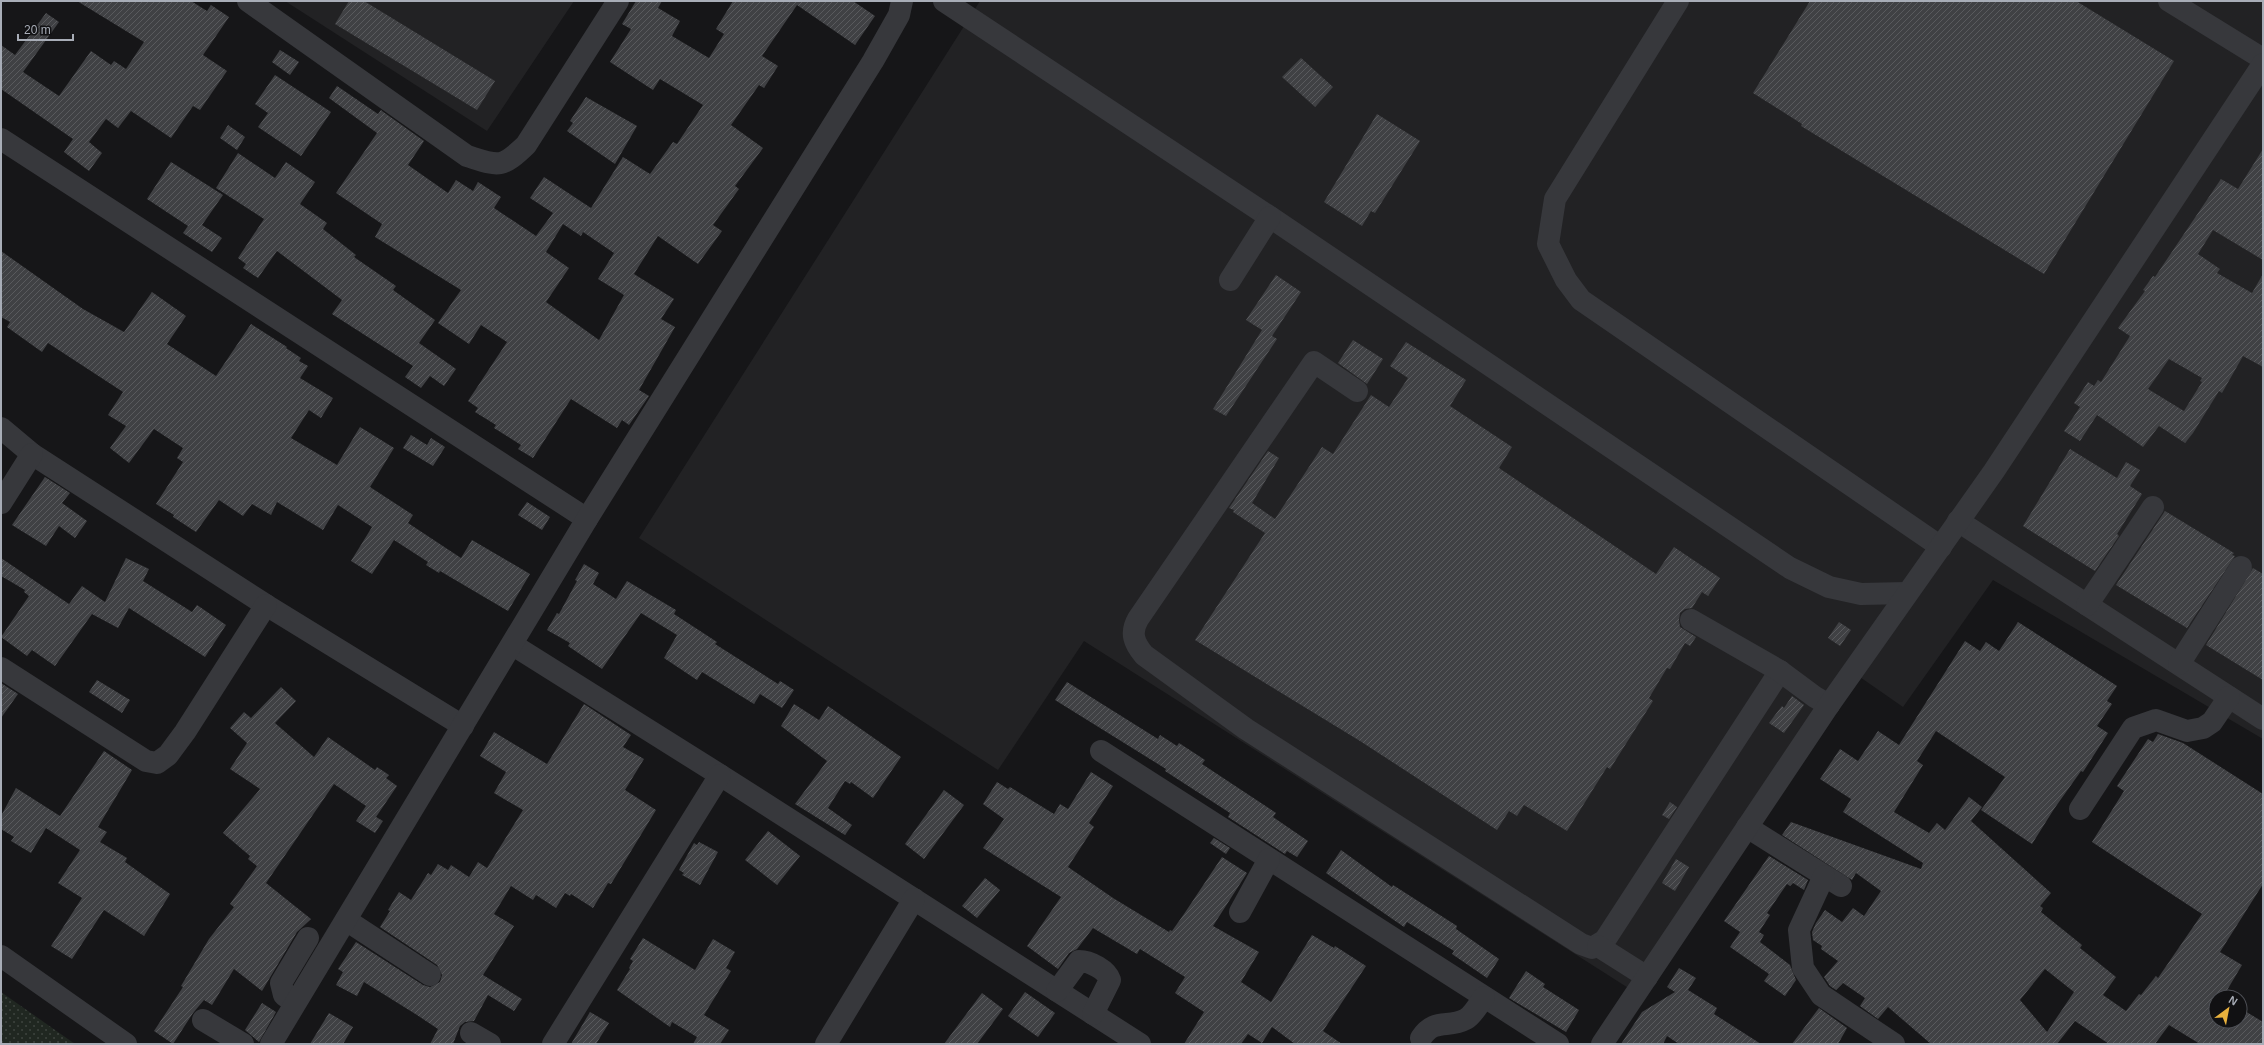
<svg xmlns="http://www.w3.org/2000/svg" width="2264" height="1045" font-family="Helvetica,sans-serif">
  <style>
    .built { fill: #222224 }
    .green { fill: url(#green-dots) }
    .building { fill: url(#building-hatch); fill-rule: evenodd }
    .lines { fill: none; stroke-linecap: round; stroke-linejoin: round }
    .minor { stroke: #37383c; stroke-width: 22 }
  </style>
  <defs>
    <pattern id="green-dots" width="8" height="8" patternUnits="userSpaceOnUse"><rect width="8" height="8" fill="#202721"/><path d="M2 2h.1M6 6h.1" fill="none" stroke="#3e443f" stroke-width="1.8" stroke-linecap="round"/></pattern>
    <pattern id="building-hatch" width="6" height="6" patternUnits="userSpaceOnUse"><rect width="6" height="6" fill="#404144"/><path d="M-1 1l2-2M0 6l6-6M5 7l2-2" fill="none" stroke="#595a5d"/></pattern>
  </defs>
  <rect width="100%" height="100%" fill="#161618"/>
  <g class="built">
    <polygon points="285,1 574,1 487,131"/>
    <polygon points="980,1 2263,1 2263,739 1993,580 1903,707 1857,675 1633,991 1084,641 998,770 639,538"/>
  </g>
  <polygon class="green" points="1,992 75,1044 1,1044"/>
  <g class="building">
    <polygon points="77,1 191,1 207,11 211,5 229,17 203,55 227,71 200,110 193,106 171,138 131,111 118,128 106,119 89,142 102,153 89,171 64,152 73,139 1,89 1,45 15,55 46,13 59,22 23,72 59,96 91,51 111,65 114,61 126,69 144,42"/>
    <polygon points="349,1 364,1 495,81 477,110 335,24"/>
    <path d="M636,1h26l-4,7 22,13 -8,15 37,22 15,-24 -8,-5 17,-28h120l22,15 -20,29 -58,-40 -35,51 16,10 -14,22 -5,-3 -28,40 32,23 -28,38 4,3 -26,36 9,6 -24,33 -40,-28 -24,38 40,25 -13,20 14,8 -36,63 10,6 -20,29 -7,-5 -5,8 -46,-29 -38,59 -15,-9 3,-4 -27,-17 2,-3 -21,-13 3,-4 -10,-7 39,-59 -26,-17 -12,19 -31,-21 23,-33 -86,-53 7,-13 -46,-31 41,-60 -48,-35 8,-12 41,28 3,-4 1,1 42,30 -16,24 40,28 8,-13 17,11 5,-9 23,15 -7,11 42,28 17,-23 -23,-15 14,-21 47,31 32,-51 27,17 23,-32 4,2 26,-39 -43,-26 -7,11 -43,-28 21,-33 -9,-5zM563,224l18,12 2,-4 31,21 -16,26 26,16 -25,45 -53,-38 23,-34 -23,-16z"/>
    <polygon points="1810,1 2076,1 2174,61 2044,274 1801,126 1802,124 1753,93"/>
    <polygon points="280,50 299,62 290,75 272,62"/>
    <polygon points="1301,58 1333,87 1315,107 1282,77"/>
    <polygon points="275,75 331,112 301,156 258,127 268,113 255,104"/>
    <polygon points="586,97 637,126 615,164 567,131 573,123 570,121"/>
    <polygon points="1377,114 1420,141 1375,213 1371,211 1362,226 1324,202"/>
    <polygon points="228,125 245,137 237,150 220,138"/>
    <path d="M2263,149v111l-50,-30 -15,24 22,15 -3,4 35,20 11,-19v93l-20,-11 -21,37 -3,-2 -26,42 -8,10 -26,-17 -16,21 -46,-32 -17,26 -16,-10 16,-24 -6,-4 14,-21 6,4 4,-6 3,2 29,-46 -12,-8 27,-37 -2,-1 10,-14 2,1 66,-98 17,10zM2169,359l33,19 -2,3 2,1 -18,29 -36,-22z"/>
    <polygon points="238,153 275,178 286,162 315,182 300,204 327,223 323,229 356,255 354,257 396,286 393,290 435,320 419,343 456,369 444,386 430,376 421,388 405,377 413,366 332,314 342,300 277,251 258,278 243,268 246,264 238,258 264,219 216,188"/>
    <polygon points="171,162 223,195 202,225 222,238 212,252 183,233 188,226 147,199"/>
    <polygon points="1,251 83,309 124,332 152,292 186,316 167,344 216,376 251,324 287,347 286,348 301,358 299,361 308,366 300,378 333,398 321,418 309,410 291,438 337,465 360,427 394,448 370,487 413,515 408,523 461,558 472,540 530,574 508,611 440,571 439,573 426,565 428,562 394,540 372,574 351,561 372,527 338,505 323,530 277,502 271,515 252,504 243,516 219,500 196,532 173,517 174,515 156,504 183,462 177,458 183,448 154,429 129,463 110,448 126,426 108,415 123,392 48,343 42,352 7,327 10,322 1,317"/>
    <polygon points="1276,275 1301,292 1272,336 1277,339 1226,416 1213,409 1262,330 1246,320"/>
    <polygon points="1353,340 1383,359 1367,384 1338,363"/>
    <polygon points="1406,342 1466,380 1450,406 1512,447 1499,468 1656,574 1674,547 1720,578 1708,596 1702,592 1692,608 1685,609 1680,613 1679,620 1680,627 1696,637 1690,646 1685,643 1670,669 1667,668 1649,698 1653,701 1610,769 1607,767 1567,831 1524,805 1517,816 1509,811 1497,830 1360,741 1195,640 1265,533 1233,512 1234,510 1229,508 1268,451 1279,458 1252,503 1275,519 1322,447 1333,454 1371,395 1389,407 1408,378 1390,366"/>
    <polygon points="411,435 427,445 431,438 445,447 433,466 403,448"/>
    <polygon points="2070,449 2117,478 2126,462 2140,470 2130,486 2142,494 2117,534 2119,536 2095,571 2023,526"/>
    <polygon points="45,477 70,493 62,503 87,521 75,538 59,526 46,546 12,525"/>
    <polygon points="527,502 550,517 542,530 518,515"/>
    <polygon points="2165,511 2234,553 2232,555 2235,556 2187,628 2116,585"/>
    <polygon points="1,558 69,604 82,586 105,602 126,558 149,569 143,581 192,612 197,605 226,625 205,657 129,608 118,628 92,614 55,666 32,650 27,656 1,637 29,596 24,592 25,590 1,576"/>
    <polygon points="584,564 599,573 593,584 616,599 627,581 676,610 674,614 717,642 715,644 778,684 780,681 794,690 782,708 760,694 754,704 702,672 697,680 664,658 677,635 641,613 602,669 568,646 570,643 547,630 557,613 559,614 577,581 575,580"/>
    <polygon points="2253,568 2263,574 2263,680 2206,645"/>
    <polygon points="1839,622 1851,630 1840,646 1828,638"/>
    <path d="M2018,622l99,64 -10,15 5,3 -15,22 11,7 -25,39 -2,-1 -27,38 -22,35 -51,-34 24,-33 -69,-46 -19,30 6,4 -29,47 35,21 8,-10 8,7 24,-33 13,10 -11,14 80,72 -11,13 3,2 -2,4 41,33 -2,3 36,29 -13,18 23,16 13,-17 2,1 15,-19 2,2 44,-64 -110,-72 32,-51 -7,-5 31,-47 5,3 5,-8 25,9 80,51v90l-43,68 22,13 -19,32h-7v24h24v-13l23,14v22h-63l-31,-19 -14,19h-46l-34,-23 -18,23h-126l-43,-37 -10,12 -18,-13 5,-8 -22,-15 -7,7 -6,-4 -6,-9 14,-16 -17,-12 1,-3 -9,-6 -1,-8 4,-9 9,-13 17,12 11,-14 11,8 17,-25 -25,-18 -4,7 -70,-45 9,-13 130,47 2,-6 -80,-51 8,-13 -31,-20 20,-30 18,12 20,-30 21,14 66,-104 15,10 6,-9 13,9zM2045,969l29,23 -27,40 -27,-32z"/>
    <polygon points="97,680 130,700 122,713 89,692"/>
    <polygon points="1067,682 1158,739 1160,735 1177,746 1179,743 1205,760 1202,764 1276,813 1273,817 1308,841 1297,857 1287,851 1285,854 1228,817 1230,813 1165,771 1166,769 1055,700"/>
    <polygon points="1,683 18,694 1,718"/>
    <polygon points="281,687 296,701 275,723 314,757 328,737 375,770 377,767 389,775 386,778 397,786 376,817 383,821 375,833 356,821 366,806 334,784 266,883 311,919 297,932 262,991 234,969 212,1005 204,1000 193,1013 173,1044 154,1031 183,987 181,986 209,939 234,907 230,904 257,866 248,859 250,856 223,833 260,789 230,769 247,743 230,728 244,712 251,718"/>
    <polygon points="1792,696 1804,705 1784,733 1769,723 1782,706 1784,708"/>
    <polygon points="584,704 631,735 623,747 644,759 625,790 656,810 611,884 608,883 593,908 571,894 570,896 565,893 556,908 536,895 533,900 511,886 494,914 514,926 483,975 522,999 514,1011 488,995 474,1021 465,1022 460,1026 453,1044 430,1044 438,1029 417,1015 364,982 357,996 336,985 343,972 338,969 356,942 423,985 430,987 440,982 442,975 437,965 380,927 390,911 388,910 399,892 411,900 428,873 431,875 438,864 448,870 451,865 469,877 478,862 487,868 523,810 494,793 506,772 480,756 494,732 547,764"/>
    <polygon points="794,704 819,720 828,706 901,757 873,798 851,782 850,784 845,781 828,808 852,825 845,835 795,804 827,761 781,726"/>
    <polygon points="104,751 132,770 98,827 107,832 100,842 127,858 125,862 170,894 144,936 104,910 72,959 51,946 82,898 58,883 80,850 46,828 31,853 11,841 14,837 1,829 1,816 16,788 60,816"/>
    <polygon points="1091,772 1113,786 1089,823 1094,827 1068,867 1113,898 1169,932 1170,930 1172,931 1184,914 1222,857 1247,873 1213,926 1259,952 1241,982 1271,1002 1312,935 1334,948 1335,946 1366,966 1323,1031 1342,1044 1295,1044 1272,1027 1262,1043 1248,1034 1241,1044 1184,1044 1204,1012 1175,993 1185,977 1140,949 1137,954 1093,928 1077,949 1069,953 1058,969 1027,946 1061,897 983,848 1004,819 983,804 997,782 1008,789 1010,787 1054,814 1060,804 1068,809"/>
    <polygon points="944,790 964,805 924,859 905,844"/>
    <polygon points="1670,802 1677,807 1669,819 1662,815"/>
    <polygon points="768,831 800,856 777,885 745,860"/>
    <polygon points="1214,838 1230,848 1226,854 1210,843"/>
    <polygon points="699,842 718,852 700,885 682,875 684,873 679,870 694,843 697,845"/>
    <polygon points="1341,850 1392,887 1393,885 1457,926 1456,929 1499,959 1487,978 1452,954 1454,951 1407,922 1404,927 1326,873"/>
    <polygon points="1769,856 1808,880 1804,890 1793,883 1790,886 1787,884 1767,913 1770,915 1759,932 1764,935 1760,942 1790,965 1796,980 1785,996 1764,981 1769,974 1730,947 1740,932 1724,921"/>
    <polygon points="1676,859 1689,867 1675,891 1662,883"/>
    <polygon points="985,878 1000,890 977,918 962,906"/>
    <polygon points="643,938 695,970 713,939 735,952 726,968 731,971 704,1015 729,1030 720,1044 693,1044 697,1037 672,1022 670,1027 617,990 630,969 629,968 633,961 630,959"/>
    <polygon points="1679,968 1696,978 1688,990 1717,1008 1714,1014 1761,1044 1679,1044 1667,1036 1663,1044 1621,1044 1642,1012 1675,992 1667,987"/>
    <polygon points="1526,971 1545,984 1543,987 1579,1010 1566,1032 1509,998"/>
    <polygon points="1025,992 1055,1013 1038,1037 1008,1016"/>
    <polygon points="982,993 1003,1009 977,1044 944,1044"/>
    <polygon points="262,1003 276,1012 259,1042 245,1030"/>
    <polygon points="1819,1008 1847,1028 1838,1044 1792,1044"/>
    <polygon points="590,1012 609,1023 596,1044 571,1044"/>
    <polygon points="329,1013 353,1027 343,1044 310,1044"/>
  </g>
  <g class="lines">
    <g class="minor">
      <path d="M248,1l219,155c32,10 34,13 59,-11l92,-144"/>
      <polyline points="944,1 1270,217 1790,568 1829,587 1861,594 1907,593"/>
      <polyline points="1678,1 1555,199 1548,244 1566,280 1581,300 1941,547"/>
      <polyline points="2169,1 2263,59"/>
      <polyline points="1,139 587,519"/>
      <polyline points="1230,280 1270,217"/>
      <path d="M1357,391l-43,-29 -176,257c-8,14 -4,24 6,36l102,74 335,215 11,4 13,-8 175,-269"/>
      <polyline points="1,428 32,454 266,605 463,726"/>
      <polyline points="1,503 32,454"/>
      <polyline points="1958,521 2263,719"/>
      <polyline points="2087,605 2153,507"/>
      <polyline points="1691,620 1780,671 1815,697 1829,705"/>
      <polyline points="513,645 720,775 1140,1044"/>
      <polyline points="2179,664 2241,567"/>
      <polyline points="1,668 146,761 157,763 168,755 185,732 266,605"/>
      <polyline points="1101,751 1558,1044"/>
      <polyline points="2080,809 2133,728 2156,720 2187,731 2203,728 2212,722 2229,697"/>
      <polyline points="1747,827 1841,886"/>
      <polyline points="1824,876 1799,930 1803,968 1821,995 1894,1044"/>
      <polyline points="1240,912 1269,859"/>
      <polyline points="346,920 430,975"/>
      <polyline points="1598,946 1647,977"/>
      <polyline points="1,956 126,1044"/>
      <path d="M1057,991l22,-30c11,0 28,9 31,19l-17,34"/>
      <polyline points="295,1003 284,995 281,983 308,938"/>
      <polyline points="203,1020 243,1044"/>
      <polyline points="471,1033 490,1044"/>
      <path d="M1421,1038c14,-21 27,-9 45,-19 7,-4 13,-15 18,-22"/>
      <polyline points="271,1044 587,519 873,61 899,15 902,1"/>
      <polyline points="553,1044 720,775"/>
      <polyline points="826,1044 914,899"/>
      <polyline points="1602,1044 1829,705 1994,471 2263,64"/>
    </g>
  </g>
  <rect width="2264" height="1045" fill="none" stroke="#a8adb7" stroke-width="4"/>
  <g transform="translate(2228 1009) rotate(32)"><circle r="19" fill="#111113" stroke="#4d4f55"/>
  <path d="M0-3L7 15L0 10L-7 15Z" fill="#e8b13d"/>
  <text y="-6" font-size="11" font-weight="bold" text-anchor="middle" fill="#a8adb7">N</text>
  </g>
  <path d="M18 34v6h55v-6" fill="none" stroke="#a8adb7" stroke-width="2"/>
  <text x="24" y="34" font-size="12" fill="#a8adb7" stroke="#111113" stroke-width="3" paint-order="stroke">20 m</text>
</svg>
